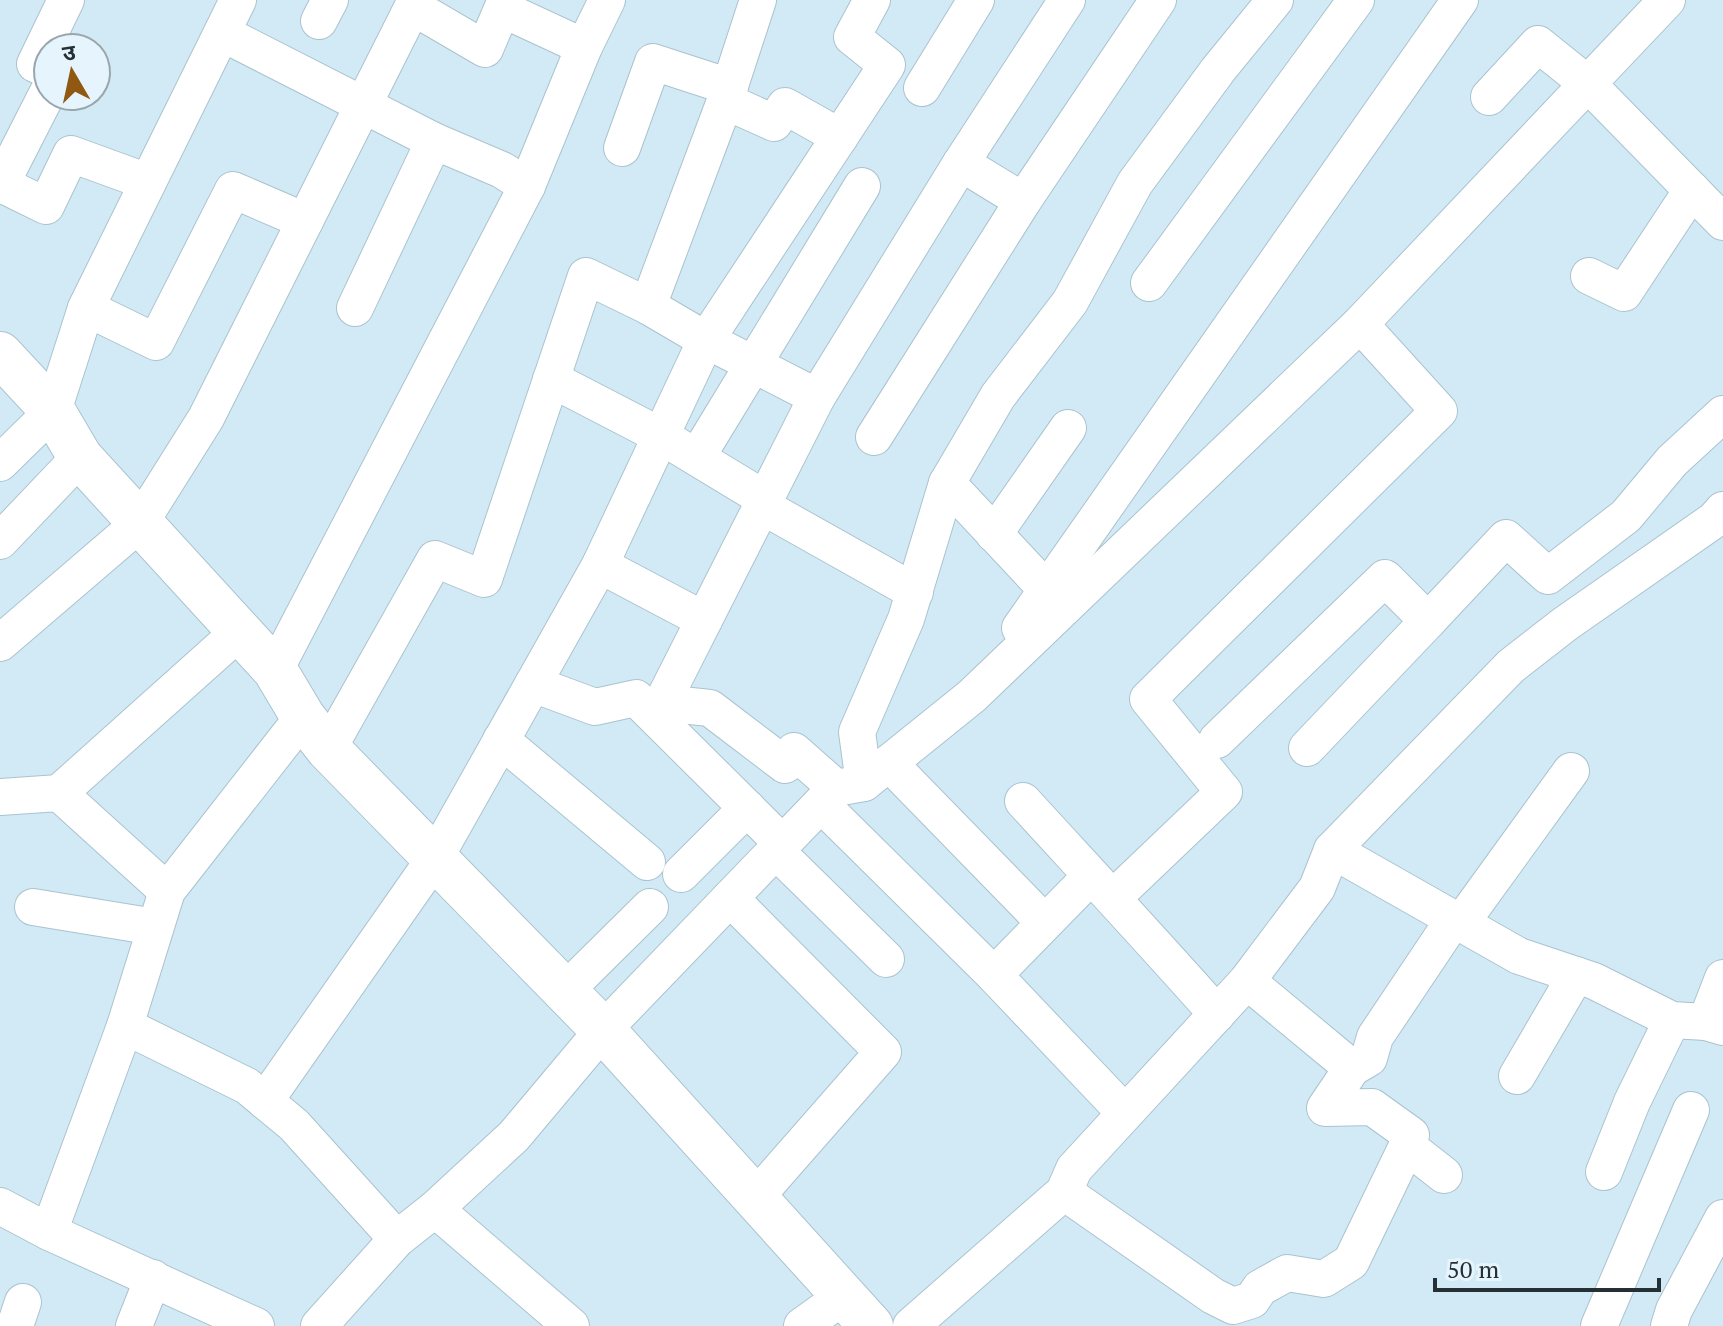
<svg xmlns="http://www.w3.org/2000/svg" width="1723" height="1326" font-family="'PT Serif','Noto Sans Devanagari',serif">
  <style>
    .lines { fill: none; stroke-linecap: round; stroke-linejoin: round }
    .street-casing { stroke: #aac3ce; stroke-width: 38 }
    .secondary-casing { stroke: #aac3ce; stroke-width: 46 }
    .street { stroke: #fff; stroke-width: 36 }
    .secondary { stroke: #fff; stroke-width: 44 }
  </style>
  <rect width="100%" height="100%" fill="#d1eaf6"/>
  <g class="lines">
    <defs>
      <g id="street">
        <polyline points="413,7 485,49 502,9 584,47"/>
        <polyline points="319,21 330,0"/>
        <polyline points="222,33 434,141 502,170 527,186"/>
        <polyline points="48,70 35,64 66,0"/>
        <polyline points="922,88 976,0"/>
        <polyline points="1489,97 1538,44 1589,85 1723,222"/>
        <polyline points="725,101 774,123 785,106 840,137"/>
        <polyline points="622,148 653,62 730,87"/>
        <polyline points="961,163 1023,201"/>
        <polyline points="1,184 46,206 71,154 148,182"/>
        <polyline points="0,186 48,92"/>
        <polyline points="1589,276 1624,293 1692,190"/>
        <polyline points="1149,283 1356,0"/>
        <polyline points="648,306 706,340 817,397"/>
        <polyline points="86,308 156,342 233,190 305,221"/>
        <polyline points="355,308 434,141"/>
        <polyline points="551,379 661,436 765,499"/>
        <polyline points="874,437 1023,201 1158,0"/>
        <polyline points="697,457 862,186"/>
        <polyline points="0,463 53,411 86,308 238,0"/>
        <polyline points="947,483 1047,590"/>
        <polyline points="762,506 915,592"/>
        <polyline points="994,534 1068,428"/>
        <polyline points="0,541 80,457"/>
        <polyline points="600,565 704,620"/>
        <polyline points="1020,628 1460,0"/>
        <polyline points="0,643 140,523 206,418 416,0"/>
        <polyline points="275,670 527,186 584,47 607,0"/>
        <polyline points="533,684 595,707 636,698 783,844"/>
        <polyline points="501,740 647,862"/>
        <polyline points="1217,740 1385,578 1428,621 1506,538 1548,576 1626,516 1672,461 1723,414"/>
        <polyline points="1307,748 1428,621"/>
        <polyline points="328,749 435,559 484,579 586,276 648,306 725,101 758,0"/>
        <polyline points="889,763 1044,922"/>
        <polyline points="864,783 857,732 906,619 947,483 998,396 1070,302 1135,183 1218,70 1275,0"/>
        <polyline points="836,788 794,751 785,765 710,708 662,703 817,397 961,163 1067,0"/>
        <polyline points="59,793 240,631"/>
        <polyline points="0,797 59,793 167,891"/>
        <path d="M1023,801c65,71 130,141 194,213"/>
        <polyline points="821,804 994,975 1091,876"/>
        <polyline points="1332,850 1519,956 1594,981 1672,1020 1706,1022 1723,1027"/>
        <polyline points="776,851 886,959"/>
        <polyline points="681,874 747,808"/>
        <polyline points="1114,897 1224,792 1148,699 1439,411 1360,324"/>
        <polyline points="730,898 883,1052 755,1198"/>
        <polyline points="33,907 155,927"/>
        <polyline points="1461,923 1571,771"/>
        <polyline points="994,975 1125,1113"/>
        <polyline points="1247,981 1352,1068 1325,1108 1372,1107 1411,1135 1407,1146 1444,1175"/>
        <polyline points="565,991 650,907"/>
        <polyline points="1706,1022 1723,978"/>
        <polyline points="125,1026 247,1086 294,1125 397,1239"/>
        <polyline points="1352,1068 1369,1058 1375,1037 1454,919"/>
        <polyline points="1517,1076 1576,975"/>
        <polyline points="265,1101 435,858 600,565 706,340 887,65 852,37 872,0"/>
        <polyline points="1407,1146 1351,1262 1324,1279 1287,1273 1260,1288 1252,1300 1233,1306 1213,1296 1064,1192 1074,1169 1247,981 1317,888 1332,850 1511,666 1565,624 1714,520 1723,510"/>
        <polyline points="1604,1172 1632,1102 1672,1020"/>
        <polyline points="0,1206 49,1232 256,1326"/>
        <polyline points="435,1209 571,1326"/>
        <polyline points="49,1232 125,1026 167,891 303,717"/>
        <polyline points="15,1326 23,1302"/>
        <polyline points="134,1326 153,1278"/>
        <polyline points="319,1326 397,1239 435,1209 514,1136 603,1030 836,788 864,783 972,696 1360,324 1667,0"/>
        <polyline points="802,1326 844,1296"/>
        <polyline points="911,1326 1064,1192"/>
        <polyline points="1599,1326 1691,1110"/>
        <polyline points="1669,1326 1674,1310 1723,1218"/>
      </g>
      <polyline id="secondary" points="0,354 53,411 80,457 275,670 303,717 328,749 603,1030 871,1326"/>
    </defs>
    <use href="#street" class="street-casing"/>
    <use href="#secondary" class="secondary-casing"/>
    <use href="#street" class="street"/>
    <use href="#secondary" class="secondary"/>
  </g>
  <g transform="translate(72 72) rotate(351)"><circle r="38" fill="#e6f5fd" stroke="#99a6ad" stroke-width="2"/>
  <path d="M0-6L14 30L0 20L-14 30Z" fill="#905810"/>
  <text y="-12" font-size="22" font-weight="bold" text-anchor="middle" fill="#263034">उ</text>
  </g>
  <path d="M1435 1278v12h224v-12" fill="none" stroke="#263034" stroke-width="4"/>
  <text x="1447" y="1278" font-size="24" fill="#263034" stroke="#e6f5fd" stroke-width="6" paint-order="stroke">50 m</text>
</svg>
